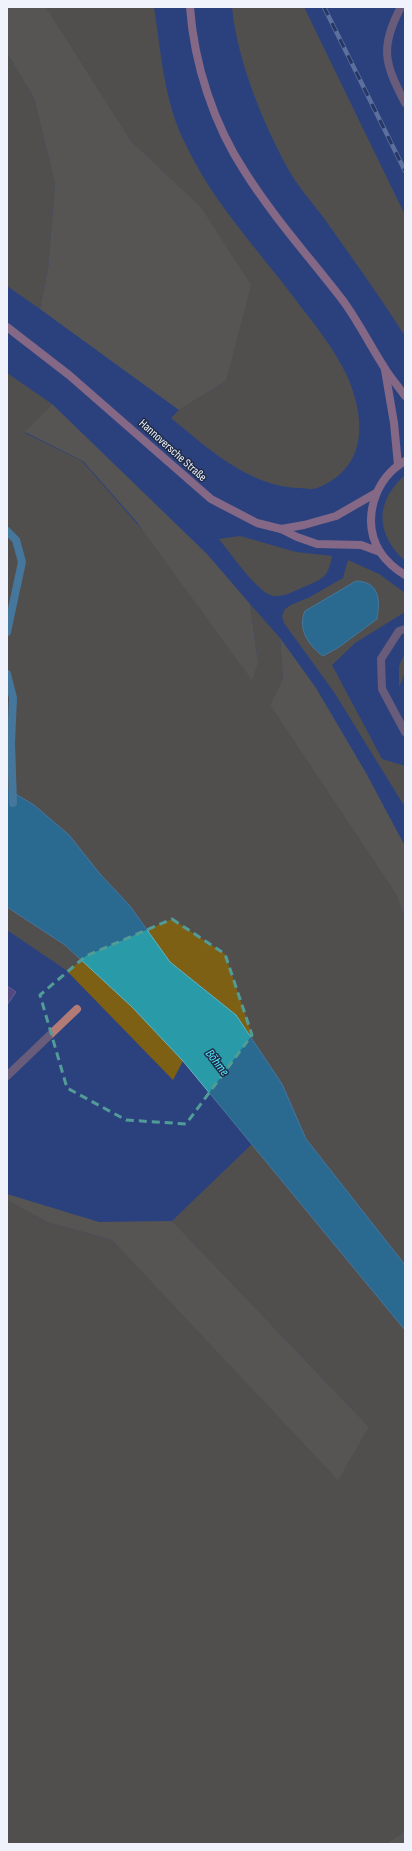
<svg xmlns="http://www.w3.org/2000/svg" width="412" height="1851" font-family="'Sofia Sans Condensed',sans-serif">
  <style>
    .green { fill: #7d6014 }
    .forest { fill: #8b6d21 }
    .water { fill: #299ba8; stroke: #65b5c1 }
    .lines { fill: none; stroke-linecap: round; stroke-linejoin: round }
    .stream { stroke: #65b5c1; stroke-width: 8 }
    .building { fill: #845285; stroke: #b57cb5 }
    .service { stroke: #b37b75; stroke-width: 8 }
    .secondary { stroke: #ef978e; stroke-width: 8 }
    .rail-casing { stroke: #9aa6c4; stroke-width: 4.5 }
    .rail { stroke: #202b46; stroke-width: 3; stroke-dasharray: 9; stroke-linecap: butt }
    .marked { fill: none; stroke: #529c98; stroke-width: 3; stroke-dasharray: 8 5; stroke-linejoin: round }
    .labels { text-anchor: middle; stroke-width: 3; stroke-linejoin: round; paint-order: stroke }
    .street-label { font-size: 12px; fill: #f0f3fb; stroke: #202b46 }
    .water-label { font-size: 13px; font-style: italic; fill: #51ebfd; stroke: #202b46 }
  </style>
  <rect width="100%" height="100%" fill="#2c427e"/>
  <g class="green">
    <path d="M46,7h108c7,45 10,96 32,138 9,19 21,39 33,56 24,34 51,65 76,98 19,25 40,50 53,79 18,43 19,90 -31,110 -5,2 -12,0 -18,0 -51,-2 -90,-39 -128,-70l8,-8 47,-29 -26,-175 -69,-65z"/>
    <path d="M232,7h72l101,208v121c-25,-39 -52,-77 -79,-115 -13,-18 -29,-35 -39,-54 -25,-46 -50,-108 -55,-160z"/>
    <polygon points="7,53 34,98 55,183 48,269 40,309 7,286"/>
    <polygon points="7,373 52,404 25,433 82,461 258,662 250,604 280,638 283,679 270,705 396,894 405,918 405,1265 306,1139 282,1084 236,1015 170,962 130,906 34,805 7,789"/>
    <path d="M405,475v86c-30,-28 -30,-59 0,-86z"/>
    <path d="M240,536l56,16 36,4c-4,20 -7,22 -26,30 -10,4 -21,11 -32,10 -14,0 -45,-45 -55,-57z"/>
    <polygon points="348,560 379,574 405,593 405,612 355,643 332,665 382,759 405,766 405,807 334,692 284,623 282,616 285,609 291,605 310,597 343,578"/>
    <polygon points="405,653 405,672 399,687 399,666"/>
    <polygon points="7,907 65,945 132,1007 183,1061 173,1080 66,970 7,930"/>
    <polygon points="252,1144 405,1330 405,1831 386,1844 7,1844 7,1200 47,1222 112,1240 338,1479 369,1427 172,1221"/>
  </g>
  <g class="forest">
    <polygon points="7,7 46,7 131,141 200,206 251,285 226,381 179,410 40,309 48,269 55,183 34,98 7,53"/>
    <polygon points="52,404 207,554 250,604 258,662 252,680 136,521 83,461 25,432"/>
    <polygon points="280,638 316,688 366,773 405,846 405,918 396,894 270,705 283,679"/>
    <polygon points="7,1194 99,1222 172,1221 369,1427 338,1480 112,1240 47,1222 7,1200"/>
    <polygon points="405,1831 404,1844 386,1844"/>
  </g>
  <g class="water">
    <path d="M356,581c24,1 24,19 21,38l-38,28 -16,9c-14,-10 -26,-27 -18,-45z"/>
    <polygon points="7,789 34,805 69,835 100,874 130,906 170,962 236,1015 282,1084 306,1139 405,1265 405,1330 183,1061 132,1007 65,945 7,907"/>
  </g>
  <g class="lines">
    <g class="stream">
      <polyline points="7,531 16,540 22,562 7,632"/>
      <polyline points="7,674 13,698 11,743 13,803"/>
    </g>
  </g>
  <polygon class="building" points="7,986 16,992 7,1005"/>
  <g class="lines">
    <g class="service">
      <path d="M401,7c-22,41 -16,57 4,96"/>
      <polyline points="405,629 399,631 381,659 382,689 405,732"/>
      <polyline points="7,1076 77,1009"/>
    </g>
    <g class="secondary">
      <path d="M190,7c4,57 24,118 55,165 29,46 66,87 99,130 15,21 26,43 40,65 6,10 14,19 21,29"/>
      <polyline points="7,327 69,375 211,499 257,523 281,529 297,537 317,544 361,545 380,552"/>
      <polyline points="385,370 394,423 398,465"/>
      <path d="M405,461c-31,18 -44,60 -25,91 7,10 15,17 25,23"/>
      <polyline points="281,529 304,525 336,516 376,493"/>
    </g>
    <defs>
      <polyline id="rail" points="324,7 405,171"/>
    </defs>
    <use href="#rail" class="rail-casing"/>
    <use href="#rail" class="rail"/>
  </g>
  <path d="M0 0H412V1851H0ZM172,919l53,35 27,81 -66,89 -60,-4 -59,-32 -27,-93 46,-39z" fill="#2c427e" fill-opacity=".55" fill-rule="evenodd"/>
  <path class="marked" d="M172,919l53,35 27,81 -66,89 -60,-4 -59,-32 -27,-93 46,-39z"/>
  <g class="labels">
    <g class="street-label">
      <text transform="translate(173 450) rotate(42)" y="4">Hannoversche Straße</text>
    </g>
    <g class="water-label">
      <text transform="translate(218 1062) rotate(52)" y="5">Böhme</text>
    </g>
  </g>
  <rect width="412" height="1851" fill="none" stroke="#f0f3fb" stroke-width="16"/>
</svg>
